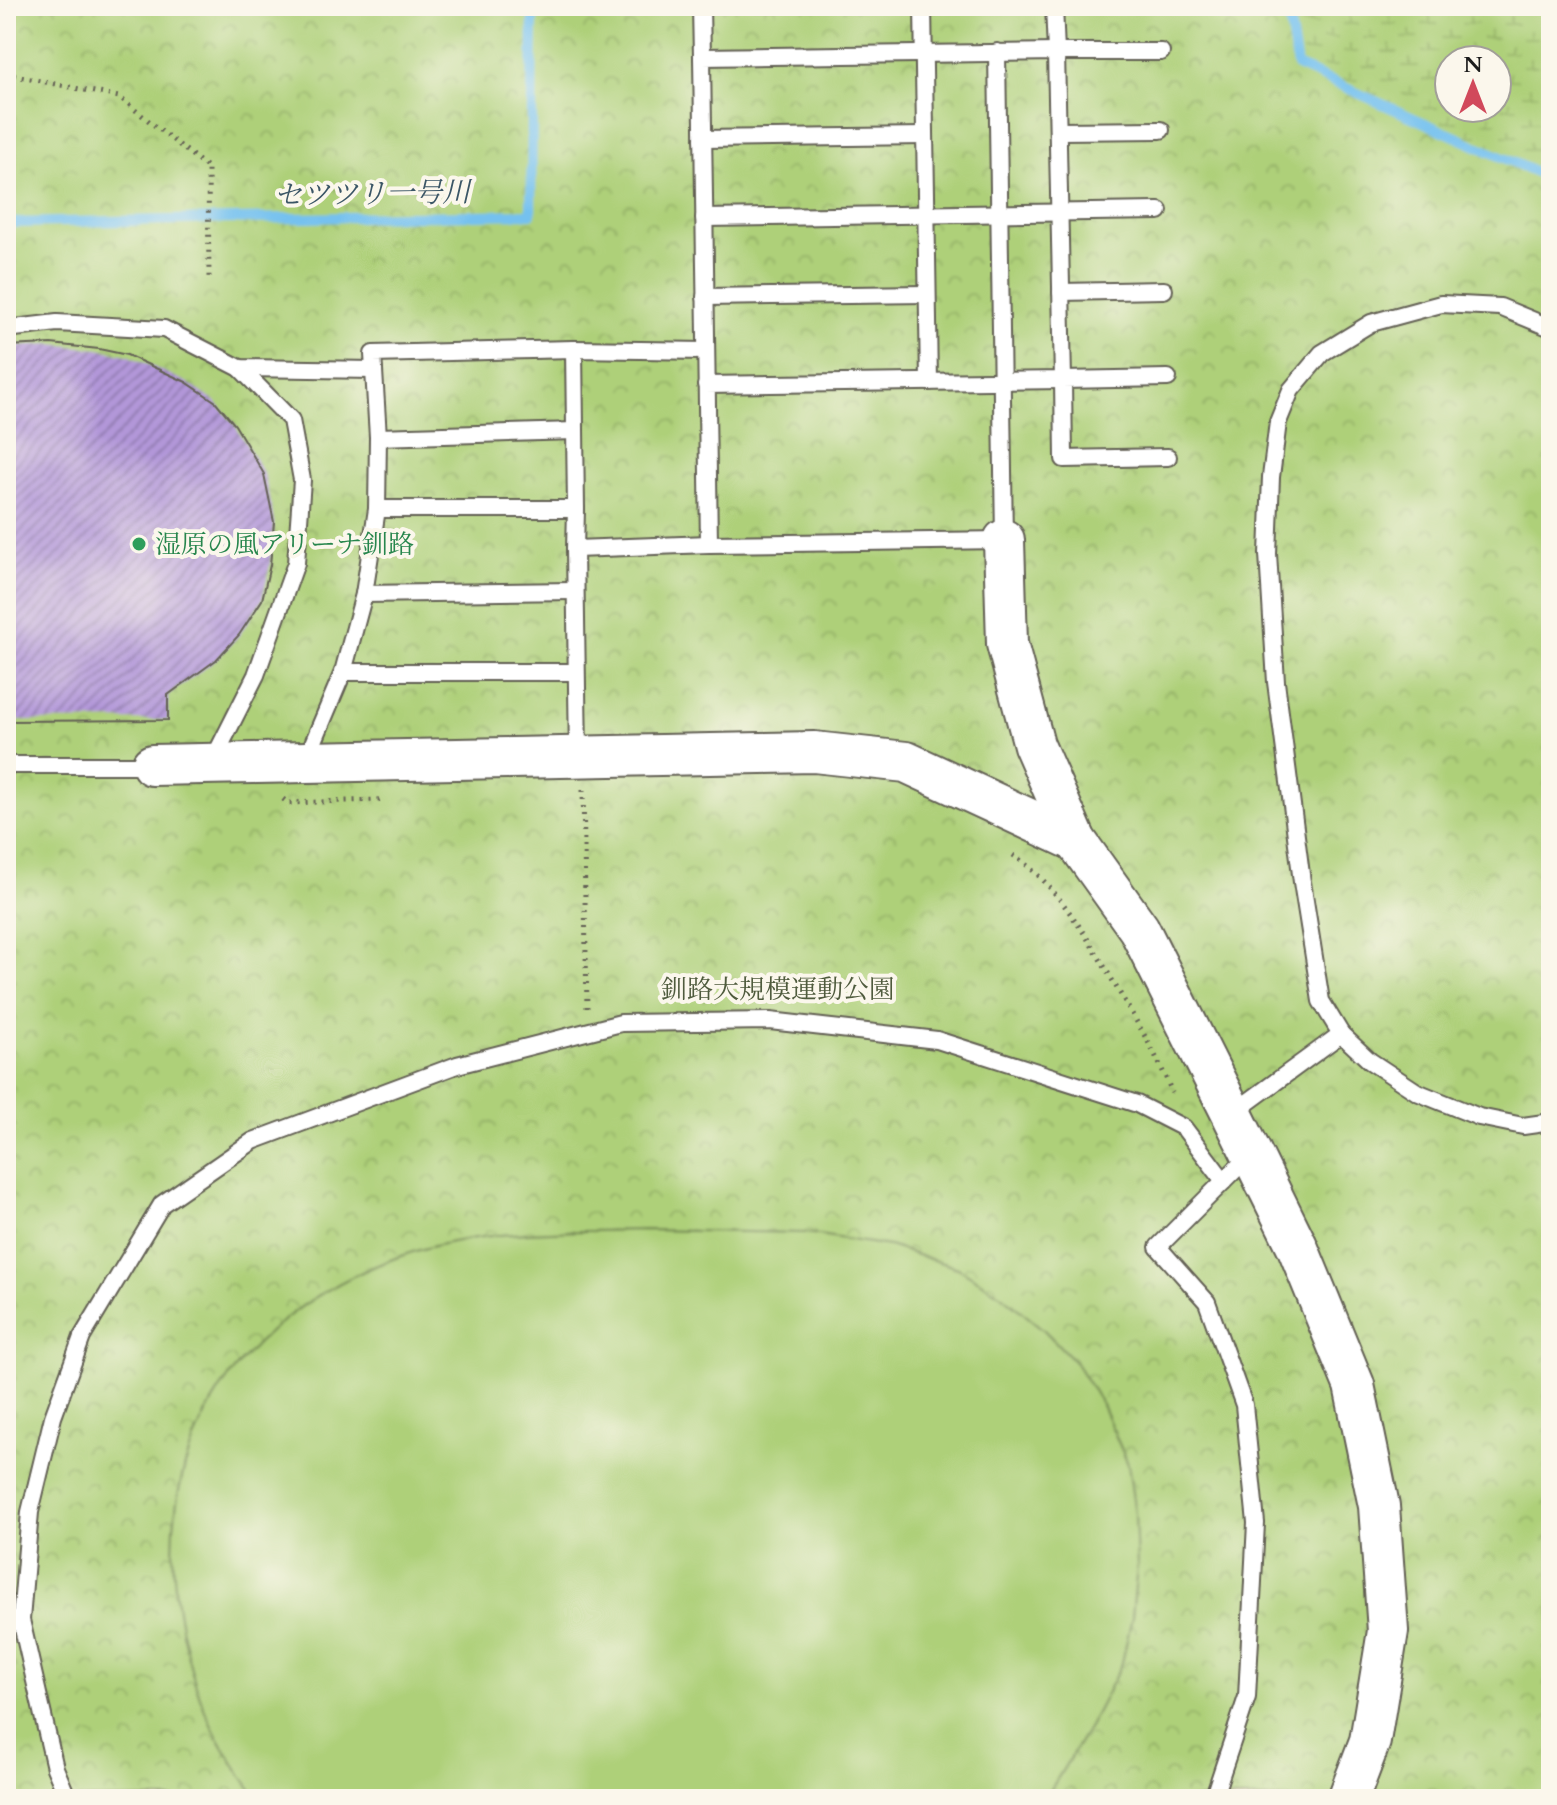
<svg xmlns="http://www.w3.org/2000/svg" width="1557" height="1805" font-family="Cardo,'Noto Serif JP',serif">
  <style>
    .wetland { fill: url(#wetland-marsh); stroke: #65764a; stroke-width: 2; fill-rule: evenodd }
    .park { fill: url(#park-crowns); stroke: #65764a; stroke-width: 2 }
    .pitch { fill: #aed079; stroke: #65764a; stroke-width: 2 }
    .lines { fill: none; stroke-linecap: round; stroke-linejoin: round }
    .stream { stroke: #75c1ef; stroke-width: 10 }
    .building { fill: url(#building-hatch) }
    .service-casing { stroke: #646155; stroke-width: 20 }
    .tertiary-casing { stroke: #646155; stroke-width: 44 }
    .path { stroke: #646155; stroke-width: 5; stroke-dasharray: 2 6; stroke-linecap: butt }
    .service { stroke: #fff; stroke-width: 16 }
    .tertiary { stroke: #fff; stroke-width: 40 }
    .leisure-dot { fill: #2e9e5b; stroke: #fbf7ec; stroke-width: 3 }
    .labels { text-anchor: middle; stroke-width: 8; stroke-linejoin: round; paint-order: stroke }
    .leisure-label { font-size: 26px; fill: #27864d; stroke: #fbf7ec; text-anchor: start }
    .park-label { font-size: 26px; fill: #4f5b3d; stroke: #fbf7ec }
    .water-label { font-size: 28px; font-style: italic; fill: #3b5666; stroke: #fbf7ec }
  </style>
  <defs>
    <pattern id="wetland-marsh" width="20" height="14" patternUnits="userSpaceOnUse" patternTransform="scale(2)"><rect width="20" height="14" fill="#aed079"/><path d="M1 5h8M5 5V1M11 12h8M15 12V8" fill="none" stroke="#95b268"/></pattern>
    <pattern id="park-crowns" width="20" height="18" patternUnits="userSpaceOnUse" patternTransform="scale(2)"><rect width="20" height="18" fill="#aed079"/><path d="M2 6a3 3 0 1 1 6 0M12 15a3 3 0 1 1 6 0" fill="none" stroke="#95b268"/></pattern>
    <pattern id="building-hatch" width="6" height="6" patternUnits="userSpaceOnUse" patternTransform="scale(2)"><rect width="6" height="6" fill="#b297d9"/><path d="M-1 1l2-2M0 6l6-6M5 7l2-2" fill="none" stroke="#907aaf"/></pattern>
  </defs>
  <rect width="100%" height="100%" fill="#fbf7ec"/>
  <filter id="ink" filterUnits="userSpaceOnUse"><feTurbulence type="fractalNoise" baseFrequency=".0125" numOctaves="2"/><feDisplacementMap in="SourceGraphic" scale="16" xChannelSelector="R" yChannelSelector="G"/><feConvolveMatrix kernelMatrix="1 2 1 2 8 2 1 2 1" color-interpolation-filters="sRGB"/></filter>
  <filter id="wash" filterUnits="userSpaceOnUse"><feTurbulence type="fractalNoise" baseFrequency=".006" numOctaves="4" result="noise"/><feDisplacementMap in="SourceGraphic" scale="32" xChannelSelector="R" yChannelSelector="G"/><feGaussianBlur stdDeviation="1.8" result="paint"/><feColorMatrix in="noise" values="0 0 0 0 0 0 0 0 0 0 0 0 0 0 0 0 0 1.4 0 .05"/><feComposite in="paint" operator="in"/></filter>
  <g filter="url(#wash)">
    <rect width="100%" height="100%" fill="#eae1c0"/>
    <path class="wetland" d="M1287,6h264v173l-254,-113zM1449,60h48v48h-48z"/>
    <polygon class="park" points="6,6 1287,6 1297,66 1551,179 1551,1799 6,1799"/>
    <path class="pitch" d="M644,1230l162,3 83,13 69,22 42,26 44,36 32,33 26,42 26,59 7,50 2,52 -5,51 -10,46 -32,62 -45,74h-786l-7,-8c-14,-21 -30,-43 -41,-67 -14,-29 -22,-61 -29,-92 -38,-178 49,-314 216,-375 78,-29 165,-25 246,-27z"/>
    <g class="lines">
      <g class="stream">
        <polyline points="1287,6 1297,66 1551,179"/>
        <polyline points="6,223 531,214 533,6"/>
      </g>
    </g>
    <g id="blocks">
      <polygon class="building" points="51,344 99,349 127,355 186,382 216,402 235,425 264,474 274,522 270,565 262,600 239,635 216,660 168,695 168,720 6,721 6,346"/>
    </g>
  </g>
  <g filter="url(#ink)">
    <use href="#blocks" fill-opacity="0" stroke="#646155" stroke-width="2"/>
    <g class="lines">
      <defs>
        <g id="service">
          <polyline points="701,6 702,57"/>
          <polyline points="923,6 929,382"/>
          <polyline points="1054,6 1056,52 1161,52"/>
          <polyline points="1059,131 1161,130"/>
          <polyline points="703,139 925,136"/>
          <polyline points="704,218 1159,211"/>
          <polyline points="1061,292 1164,290"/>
          <polyline points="705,297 927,294"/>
          <polyline points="1551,328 1500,307 1441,304 1371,323 1322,353 1291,390 1278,422 1271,477 1268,554 1276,682 1302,882 1321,1001 1341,1034 1370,1061 1417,1092 1479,1117 1523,1126 1551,1122"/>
          <polyline points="6,329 57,323 164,329 240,368 374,370"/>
          <polyline points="574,349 576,509"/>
          <polyline points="1168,378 1063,380 1064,459 1168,457"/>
          <polyline points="706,385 1063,380 1056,52 702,57 709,544"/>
          <polyline points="378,437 575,431"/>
          <polyline points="377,509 576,509 575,549"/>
          <polyline points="364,594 574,591"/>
          <polyline points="343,672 576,672"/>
          <polyline points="578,757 575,549 709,544 1004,540 997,52"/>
          <polyline points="306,760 343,672 364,594 377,509 378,437 373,354 574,349 706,351"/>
          <polyline points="212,762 256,675 296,563 302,480 291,420 240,368"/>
          <polyline points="6,765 152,765"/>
          <polyline points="1233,1113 1341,1034"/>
          <polyline points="68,1799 55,1768 21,1620 30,1512 53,1417 82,1337 162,1204 253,1141 457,1065 621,1023 770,1021 937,1040 1137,1104 1184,1128 1224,1181"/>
          <polyline points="1213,1799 1247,1697 1256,1523 1244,1405 1207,1302 1158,1247 1251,1154"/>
        </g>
        <g id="tertiary">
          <polyline points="1004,540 1007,644 1034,745 1076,841 1139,929 1232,1114 1297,1246 1354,1385 1379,1506 1388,1631 1370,1741 1348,1799"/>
          <polyline points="152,765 814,752 906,762 1076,841"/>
        </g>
      </defs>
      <use href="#service" class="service-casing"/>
      <use href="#tertiary" class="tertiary-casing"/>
      <g class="path">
        <polyline points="6,74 119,97 208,168 209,277"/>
        <polyline points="583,790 587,1008"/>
        <polyline points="283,799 288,803 378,800 383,798"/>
        <path d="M1013,855c44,28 79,90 105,135 20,34 40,66 54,103"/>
      </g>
      <use href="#service" class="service"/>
      <use href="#tertiary" class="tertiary"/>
    </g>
  </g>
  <circle class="leisure-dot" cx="139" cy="544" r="8"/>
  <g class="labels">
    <g class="leisure-label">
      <text x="155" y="553">湿原の風アリーナ釧路</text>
    </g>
    <g class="park-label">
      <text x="778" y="998">釧路大規模運動公園</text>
    </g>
    <g class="water-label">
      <text transform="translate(372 193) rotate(-1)" y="10">セツツリ一号川</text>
    </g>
  </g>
  <rect width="1557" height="1805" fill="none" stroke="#fbf7ec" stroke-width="32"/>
  <g transform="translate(1473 84)"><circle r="38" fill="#fbf7ec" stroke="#a29f99" stroke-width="2"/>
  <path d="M0-6L14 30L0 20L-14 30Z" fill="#d1495b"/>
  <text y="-12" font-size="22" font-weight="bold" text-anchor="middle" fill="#1c1c1c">N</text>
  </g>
</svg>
